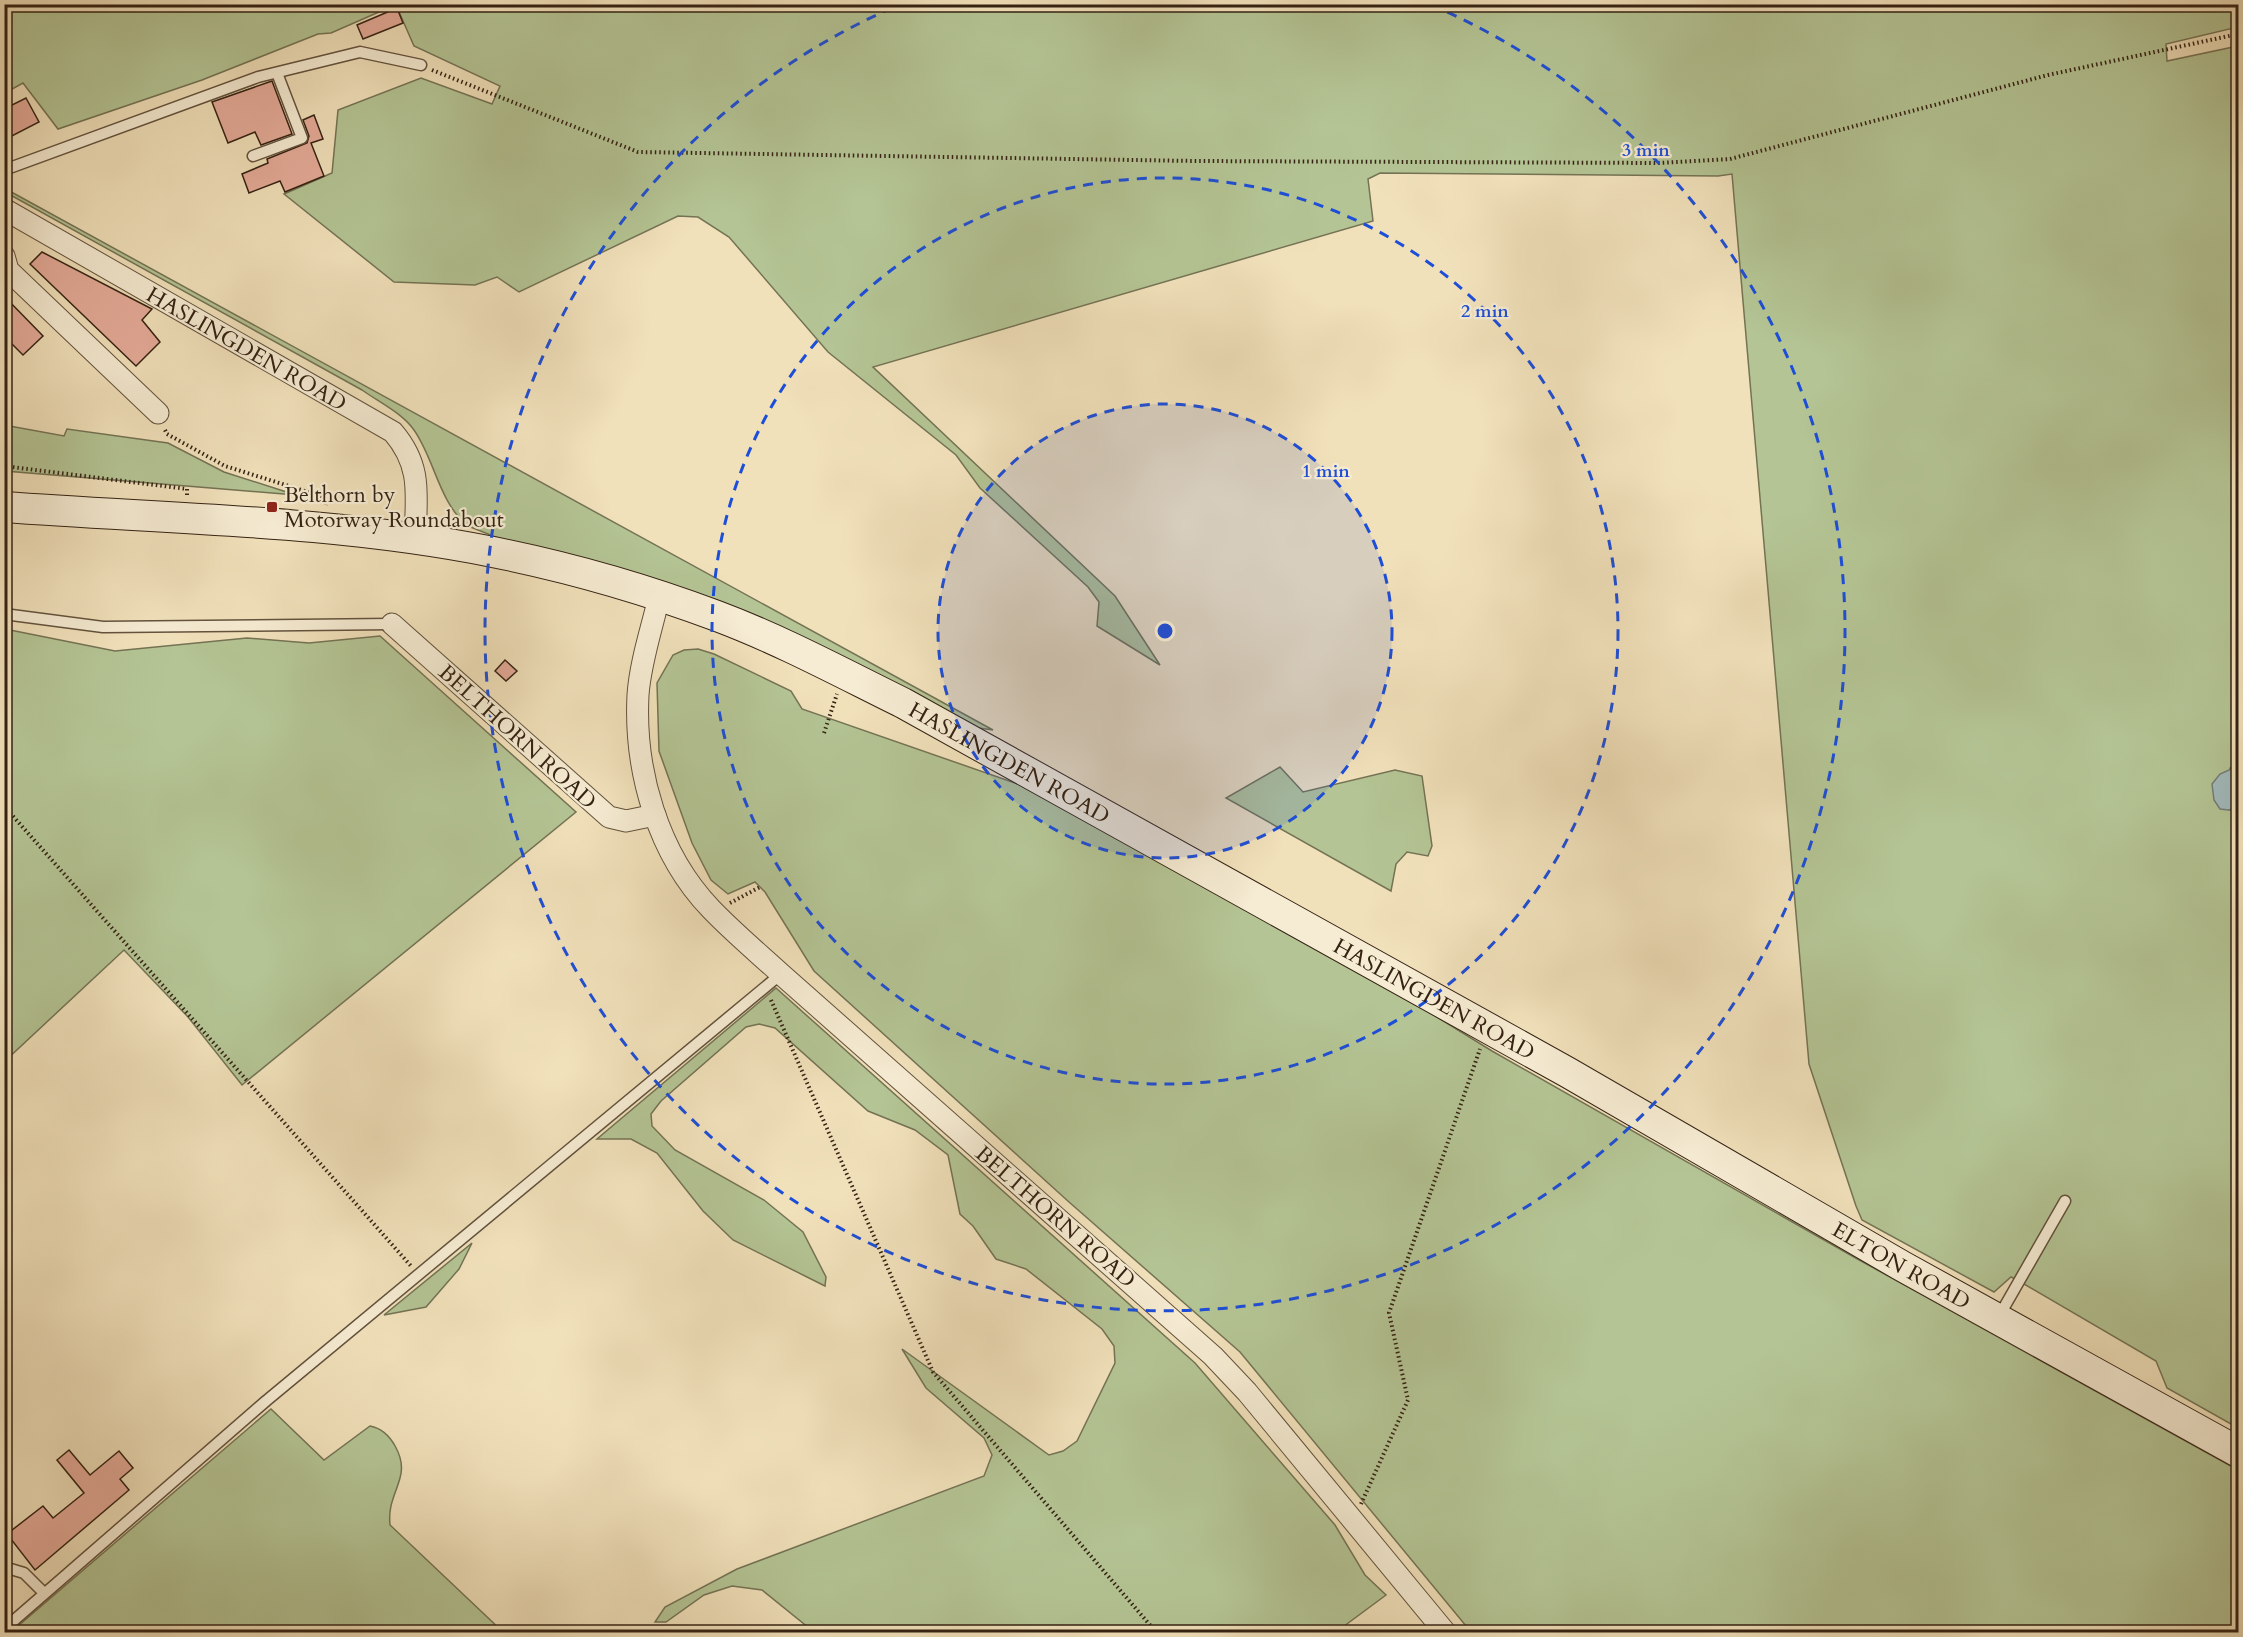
<svg xmlns="http://www.w3.org/2000/svg" width="2243" height="1637" font-family="Cardo,serif">
  <style>
    .green { fill: #b4c494; stroke: #747354; stroke-width: 1.5 }
    .water { fill: #a1babc; stroke: #757d78; stroke-width: 1.5 }
    .building { fill: #e5ab99; stroke: #342213; stroke-width: 1.5 }
    .lines { fill: none; stroke-linecap: round; stroke-linejoin: round }
    .service-casing { stroke: #63523d; stroke-width: 13 }
    .minor-casing { stroke: #63523d; stroke-width: 23 }
    .secondary-casing { stroke: #342213; stroke-width: 32 }
    .path { stroke: #342213; stroke-width: 4; stroke-dasharray: 1.5 3; stroke-linecap: butt }
    .service { stroke: #f6ecd3; stroke-width: 10 }
    .minor { stroke: #f6ecd3; stroke-width: 21 }
    .secondary { stroke: #f6ecd3; stroke-width: 30 }
    .ring { fill: none; stroke: #1d4ed8; stroke-width: 3; stroke-dasharray: 10 8 }
    .poi-dot { fill: #8f2418; stroke: #f6ecd3; stroke-width: 2 }
    .labels { text-anchor: middle; stroke-width: 4.5; stroke-linejoin: round; paint-order: stroke }
    .street-label { font-size: 22px; fill: #342213; stroke: #f6ecd3 }
    .poi-label { font-size: 22px; fill: #342213; stroke: #f6ecd3; text-anchor: start }
    .centre { fill: #1d4ed8; stroke: #f6ecd3; stroke-width: 3 }
    .ring-label { font-size: 18px; text-anchor: middle; font-weight: bold; fill: #1d4ed8; stroke: #f6ecd3; stroke-width: 4.5; stroke-linejoin: round; paint-order: stroke }
  </style>
  <rect width="100%" height="100%" fill="#f1e1bb"/>
  <filter id="stains"><feTurbulence type="fractalNoise" baseFrequency=".00333" numOctaves="4"/><feColorMatrix values="0 0 0 0 .2 0 0 0 0 .09 0 0 0 0 .02 0 0 0 .5 -.17"/></filter>
  <radialGradient id="worn" r=".72"><stop offset=".6" stop-color="#630" stop-opacity="0"/><stop offset="1" stop-color="#630" stop-opacity=".3"/></radialGradient>
  <g class="green">
    <polygon points="4,5 5,4 395,5 331,33 318,34 202,80 58,129 23,83 5,93"/>
    <polygon points="396,5 2238,5 2238,27 2166,44 2167,61 2238,46 2238,766 2230,768 2229,810 2238,807 2238,1428 2167,1388 2156,1361 2019,1281 2011,1277 1994,1292 1862,1220 1856,1206 1809,1064 1732,174 1718,176 1380,173 1368,179 1373,221 873,367 1115,596 1160,665 1097,626 1099,602 1088,587 980,488 956,455 828,352 729,237 698,217 678,216 519,292 497,277 475,285 394,282 284,194 332,173 338,110 421,78 492,104 500,86 414,46"/>
    <path d="M4,188l989,542 -22,-3 -503,-201c-29,-23 -33,-66 -54,-96 -12,-17 -35,-28 -52,-40l-357,-198z"/>
    <polygon points="4,425 64,436 67,429 168,443 224,472 296,495 5,471"/>
    <polygon points="5,629 115,651 247,638 309,643 380,636 576,812 242,1085 188,1017 124,950 5,1061"/>
    <polygon points="698,649 714,654 791,691 802,709 1018,784 1367,974 1492,1051 1861,1261 2238,1470 2238,1632 1894,1632 1893,1628 1888,1632 1471,1632 1240,1352 1069,1202 814,971 765,892 755,882 728,894 711,880 692,843 659,751 657,683 673,655 684,650"/>
    <polygon points="1280,767 1303,792 1395,770 1422,776 1432,846 1428,856 1407,852 1396,864 1391,891 1226,798"/>
    <polygon points="776,988 1195,1363 1335,1525 1365,1575 1386,1595 1336,1632 814,1632 762,1590 732,1586 704,1595 666,1622 655,1622 665,1607 737,1569 984,1476 992,1455 984,1438 926,1388 902,1349 1049,1455 1063,1451 1077,1441 1115,1363 1114,1346 1102,1329 1026,1269 996,1259 973,1226 960,1214 948,1155 915,1130 868,1111 775,1028 759,1024 746,1027 661,1101 651,1114 652,1126 675,1150 764,1200 803,1232 826,1277 825,1286 733,1240 703,1211 657,1153 631,1139 597,1139"/>
    <polygon points="472,1243 459,1269 426,1307 384,1315"/>
    <path d="M271,1409l53,51 46,-34c21,4 36,32 30,52 -5,18 -12,27 -10,47l113,107h-492z"/>
  </g>
  <polygon class="water" points="2238,766 2238,807 2229,810 2220,809 2214,800 2212,784 2220,774"/>
  <g class="building">
    <polygon points="397,8 403,23 363,39 357,25"/>
    <polygon points="272,81 292,134 261,145 255,132 228,143 212,102"/>
    <polygon points="26,98 39,122 4,140 4,109"/>
    <polygon points="314,115 323,139 311,143 324,176 285,192 280,181 249,193 242,174 268,163 267,159 307,143 309,136 303,120"/>
    <polygon points="42,252 152,309 142,320 160,342 136,366 30,264"/>
    <polygon points="4,296 43,336 23,355 4,336"/>
    <polygon points="505,660 517,671 506,681 495,671"/>
    <polygon points="69,1450 90,1475 119,1451 133,1468 120,1479 129,1490 35,1570 7,1534 43,1506 53,1518 84,1493 57,1460"/>
  </g>
  <g class="lines">
    <defs>
      <g id="service">
        <polyline points="253,156 302,138 277,73"/>
        <polyline points="4,170 258,77 360,52 421,65"/>
        <polyline points="4,614 103,627 392,624"/>
        <polyline points="1998,1318 2065,1201"/>
        <polyline points="4,1567 24,1573 44,1593"/>
        <polyline points="4,1629 266,1401 781,974"/>
      </g>
      <g id="minor">
        <path id="s1" d="M4,209l389,223c30,35 23,64 22,107"/>
        <polyline points="4,256 8,270 158,413"/>
        <path d="M659,597c-7,31 -19,66 -21,98 -4,76 20,159 73,214 22,23 47,44 70,65l432,382 34,36 198,240"/>
        <polyline points="392,624 609,817 626,821 655,815"/>
      </g>
      <g id="secondary">
        <path id="s2" d="M4,507c163,12 329,13 489,45 75,15 152,37 224,64 64,24 125,57 186,87l664,369 335,194 336,186"/>
      </g>
    </defs>
    <use href="#service" class="service-casing"/>
    <use href="#minor" class="minor-casing"/>
    <use href="#secondary" class="secondary-casing"/>
    <g class="path">
      <polyline points="432,70 638,152 1195,161 1659,163 1730,159 2048,75 2238,34"/>
      <polyline points="165,430 167,434 225,466 327,498 326,505"/>
      <polyline points="4,466 187,489 187,496"/>
      <polyline points="824,733 837,694"/>
      <polyline points="4,806 411,1266"/>
      <polyline points="730,903 760,887"/>
      <polyline points="771,1000 933,1372 1156,1632"/>
      <polyline points="1361,1504 1408,1400 1389,1313 1480,1049"/>
    </g>
    <use href="#service" class="service"/>
    <use href="#minor" class="minor"/>
    <use href="#secondary" class="secondary"/>
  </g>
  <circle cx="1165" cy="631" r="227" fill="#1d4ed8" fill-opacity=".12"/>
  <g class="ring">
    <circle cx="1165" cy="631" r="227"/>
    <circle cx="1165" cy="631" r="453"/>
    <path d="M1431 5A680 680 0 1 1 899 5"/>
  </g>
  <rect class="poi-dot" x="266" y="501" width="12" height="12" rx="3"/>
  <g class="labels">
    <g class="street-label">
      <text dy="8" stroke="none"><textPath href="#s1" startOffset="280">HASLINGDEN ROAD</textPath></text>
      <text transform="translate(518 736) rotate(42)" y="8">BELTHORN ROAD</text>
      <text dy="8" stroke="none"><textPath href="#s2" startOffset="1052">HASLINGDEN ROAD</textPath></text>
      <text dy="8" stroke="none"><textPath href="#s2" startOffset="1538">HASLINGDEN ROAD</textPath></text>
      <text transform="translate(1056 1216) rotate(41)" y="8">BELTHORN ROAD</text>
      <text dy="8" stroke="none"><textPath href="#s2" startOffset="2076">ELTON ROAD</textPath></text>
    </g>
    <g class="poi-label">
      <text x="284" y="502">Belthorn by<tspan x="284" dy="25">Motorway Roundabout</tspan></text>
    </g>
  </g>
  <circle cx="1165" cy="631" r="9" class="centre"/>
  <g class="ring-label">
    <text x="1646" y="156">3 min</text>
    <text x="1485" y="317">2 min</text>
    <text x="1326" y="477">1 min</text>
  </g>
  <rect width="2243" height="1637" fill="none" stroke="#f1e1bb" stroke-width="24"/>
  <rect x="6" y="6" width="2231" height="1625" fill="none" stroke="#342213" stroke-width="3"/>
  <rect x="12" y="12" width="2219" height="1613" fill="none" stroke="#342213" stroke-width="1.5"/>
  <rect width="100%" height="100%" filter="url(#stains)"/>
  <rect width="100%" height="100%" fill="url(#worn)"/>
</svg>
